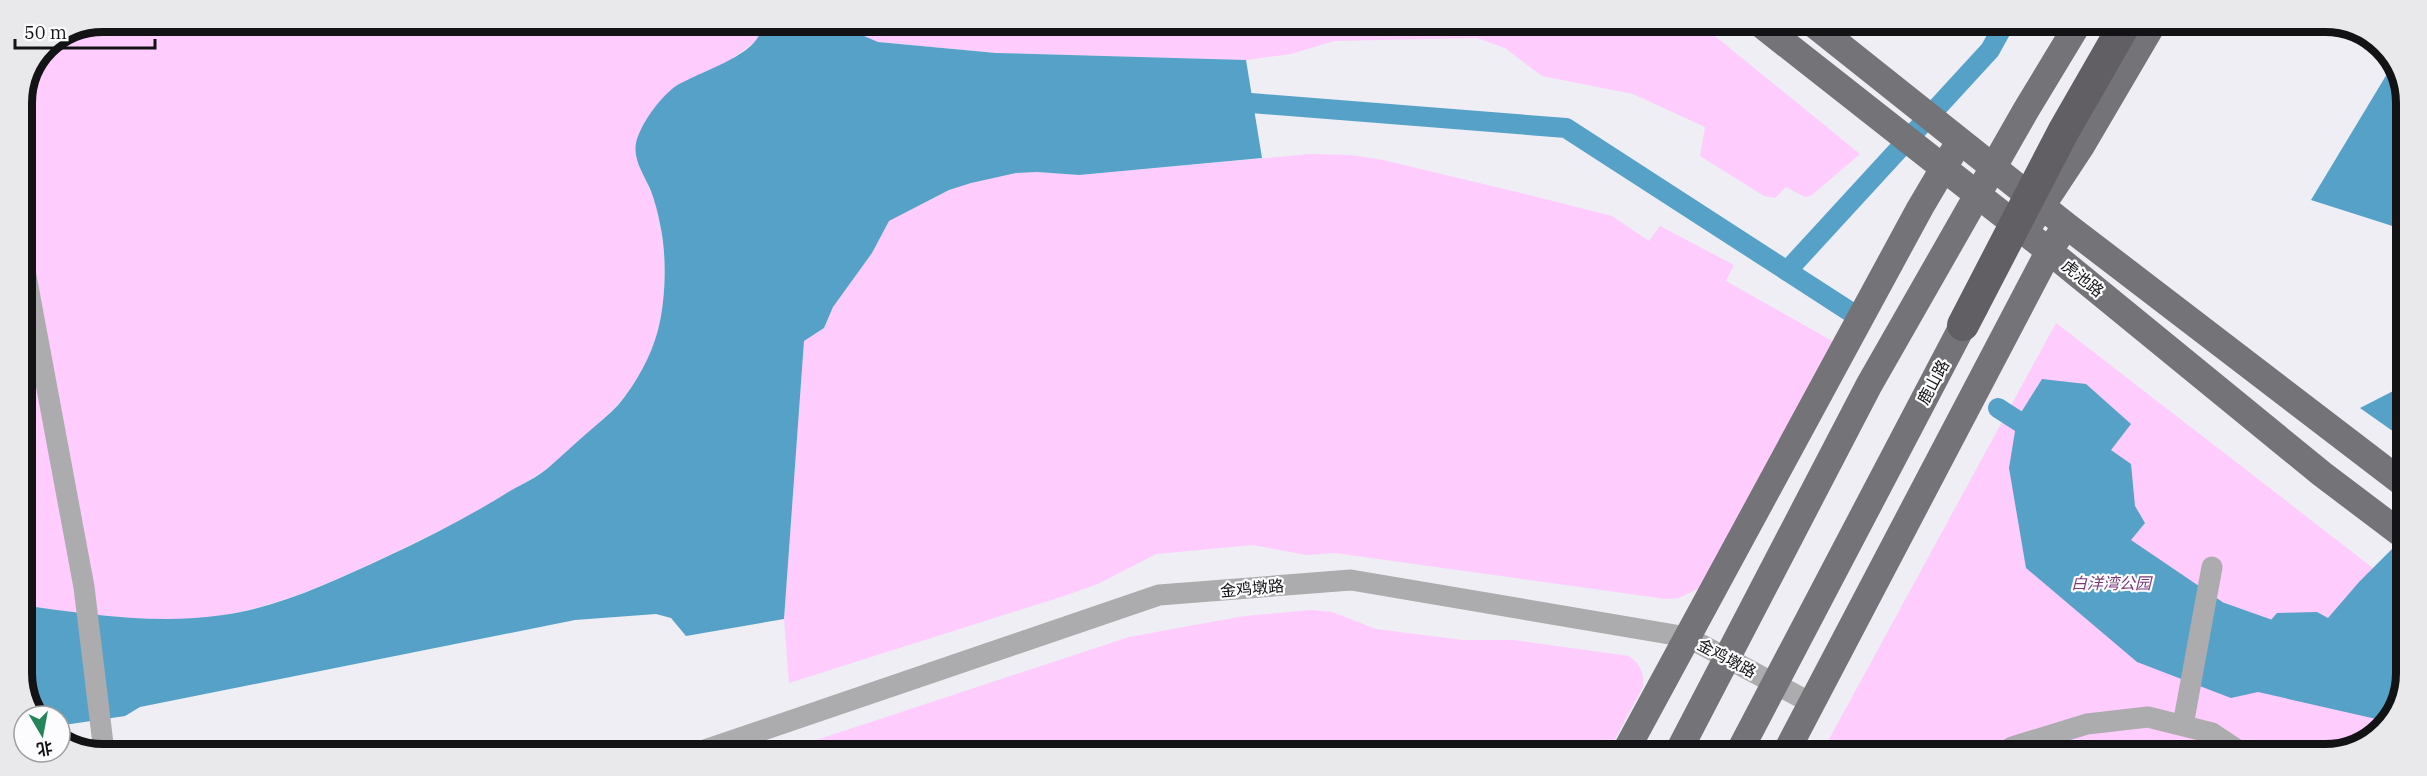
<svg xmlns="http://www.w3.org/2000/svg" width="2427" height="776" font-family="'IBM Plex Serif','Noto Sans SC',serif">
  <style>
    .green { fill: #feccfd }
    .water { fill: #55a1c7 }
    .lines { fill: none; stroke-linecap: round; stroke-linejoin: round }
    .canal { stroke: #55a1c7; stroke-width: 20 }
    .minor { stroke: #acabad; stroke-width: 21 }
    .major { stroke: #747377; stroke-width: 27 }
    .major-bridge { stroke: #747377; stroke-width: 27 }
    .highway-bridge { stroke: #615f63; stroke-width: 32 }
    .labels { text-anchor: middle; stroke-width: 4.5; stroke-linejoin: round; paint-order: stroke }
    .street-label { font-size: 16px; fill: #131315; stroke: #fcfcfe }
    .park-label { font-size: 16px; font-style: italic; fill: #7a3a7a; stroke: #fcfcfe }
    .rim { fill: none; stroke: #131315; stroke-width: 8 }
  </style>
  <rect width="100%" height="100%" fill="#eeeef4"/>
  <g class="green">
    <path d="M103,21l658,1v10l-6,10 -25,18 -92,77c-7,25 10,43 17,66 11,37 13,89 3,127 -7,27 -23,57 -43,77 -18,19 -50,49 -70,63 -52,34 -106,62 -162,88 -51,24 -104,48 -160,57 -66,11 -136,-1 -202,-10v-503l24,-57z"/>
    <polygon points="843,22 1699,23 1860,154 1812,195 1805,197 1786,187 1775,198 1764,196 1700,156 1705,127 1633,94 1542,76 1505,48 1477,38 1334,41 1291,54 1246,60 996,53 878,42 850,30"/>
    <polygon points="1310,154 1351,155 1383,160 1529,195 1612,216 1649,241 1660,226 1734,265 1726,281 1834,342 1704,586 1679,598 1666,599 1335,553 1306,555 1253,545 1156,554 1098,584 1064,596 789,683 784,619 804,341 824,328 833,307 872,253 889,221 949,190 970,183 1016,173 1037,172 1079,175"/>
    <polygon points="2056,323 2404,592 2403,695 2374,738 2325,755 1821,754"/>
    <path d="M1311,610l21,2 44,17 87,11h51l115,16c12,9 15,16 14,31l-36,67 -830,-1 352,-116 115,-21z"/>
  </g>
  <g class="water">
    <path d="M761,22h82l7,8 28,12 118,11 250,7 16,98 -183,17 -42,-3 -21,1 -45,10 -22,7 -60,31 -17,32 -39,54 -9,21 -20,13 -20,278 -98,17 -15,-18 -15,-4 -81,6 -435,87 -15,9 -61,9 -4,-1v-8h-25l-14,-37v-74c66,9 135,20 202,10 57,-8 111,-34 163,-58 43,-20 84,-41 124,-66 13,-7 27,-14 38,-23 13,-11 25,-23 38,-34 11,-10 23,-19 33,-30 17,-21 32,-47 39,-74 8,-31 9,-75 2,-106 -2,-11 -5,-22 -9,-33 -7,-17 -20,-33 -14,-52 6,-18 21,-38 35,-50 22,-17 95,-34 89,-67z"/>
    <polygon points="2393,64 2406,97 2405,230 2311,200"/>
    <polygon points="2042,379 2086,384 2131,424 2111,450 2131,464 2135,506 2145,523 2131,540 2221,601 2258,635 2277,613 2317,612 2328,618 2359,582 2404,537 2403,695 2385,721 2258,692 2231,698 2137,662 2026,568 2009,468 2017,419"/>
    <polygon points="2403,386 2404,387 2404,439 2360,408"/>
  </g>
  <g class="lines">
    <g class="canal">
      <polyline points="1226,105 1251,103 1566,128 1849,311"/>
      <polyline points="1787,271 1990,50 2005,23"/>
      <polyline points="1998,408 2037,433"/>
      <polyline points="2217,611 2288,636"/>
    </g>
    <g class="minor">
      <polyline points="21,249 84,587 104,752"/>
      <polyline points="2183,725 2212,567"/>
      <polyline points="696,753 1159,595 1351,580 1687,637 1813,704"/>
      <polyline points="2002,755 2012,747 2087,724 2148,717 2212,733 2245,755"/>
    </g>
    <g class="major">
      <polyline points="1759,23 2049,251 2322,474 2404,536"/>
      <polyline points="1812,23 2067,226 2404,484"/>
      <polyline points="1624,754 1920,208 1953,152"/>
      <polyline points="1785,754 2049,251 2059,236"/>
    </g>
    <g class="major-bridge">
      <polyline points="2024,233 2082,145 2153,24"/>
      <polyline points="1677,754 1869,385 2026,110 2078,24"/>
      <polyline points="1738,754 1963,325 1975,307"/>
    </g>
    <polyline class="highway-bridge" points="1963,325 2063,132 2125,24"/>
  </g>
  <g class="labels">
    <g class="street-label">
      <text transform="translate(2083 278) rotate(39)" y="6">虎池路</text>
      <text transform="translate(1933 382) rotate(-62)" y="6">鹿山路</text>
      <text transform="translate(1252 588) rotate(-5)" y="6">金鸡墩路</text>
      <text transform="translate(1727 658) rotate(28)" y="6">金鸡墩路</text>
    </g>
    <g class="park-label">
      <text x="2111" y="589">白洋湾公园</text>
    </g>
  </g>
  <path d="M0 0H2427V776H0ZM103 32H2325A71 71 0 0 1 2396 103V673A71 71 0 0 1 2325 744H103A71 71 0 0 1 32 673V103A71 71 0 0 1 103 32Z" fill="#e9e9eb" fill-rule="evenodd"/>
  <path class="rim" d="M103 32H2325A71 71 0 0 1 2396 103V673A71 71 0 0 1 2325 744H103A71 71 0 0 1 32 673V103A71 71 0 0 1 103 32Z"/>
  <g transform="translate(42 734) rotate(170)"><circle r="28" fill="#fcfcfe" stroke="#9f9fa1" stroke-width="1.5"/>
  <path d="M0-4.5L10 22L0 15L-10 22Z" fill="#26845b"/>
  <text y="-9" font-size="16" font-weight="bold" text-anchor="middle" fill="#131315">北</text>
  </g>
  <path d="M15 39v9h140v-9" fill="none" stroke="#131315" stroke-width="3"/>
  <text x="24" y="39" font-size="18" fill="#131315" stroke="#fcfcfe" stroke-width="4.5" paint-order="stroke">50 m</text>
</svg>
